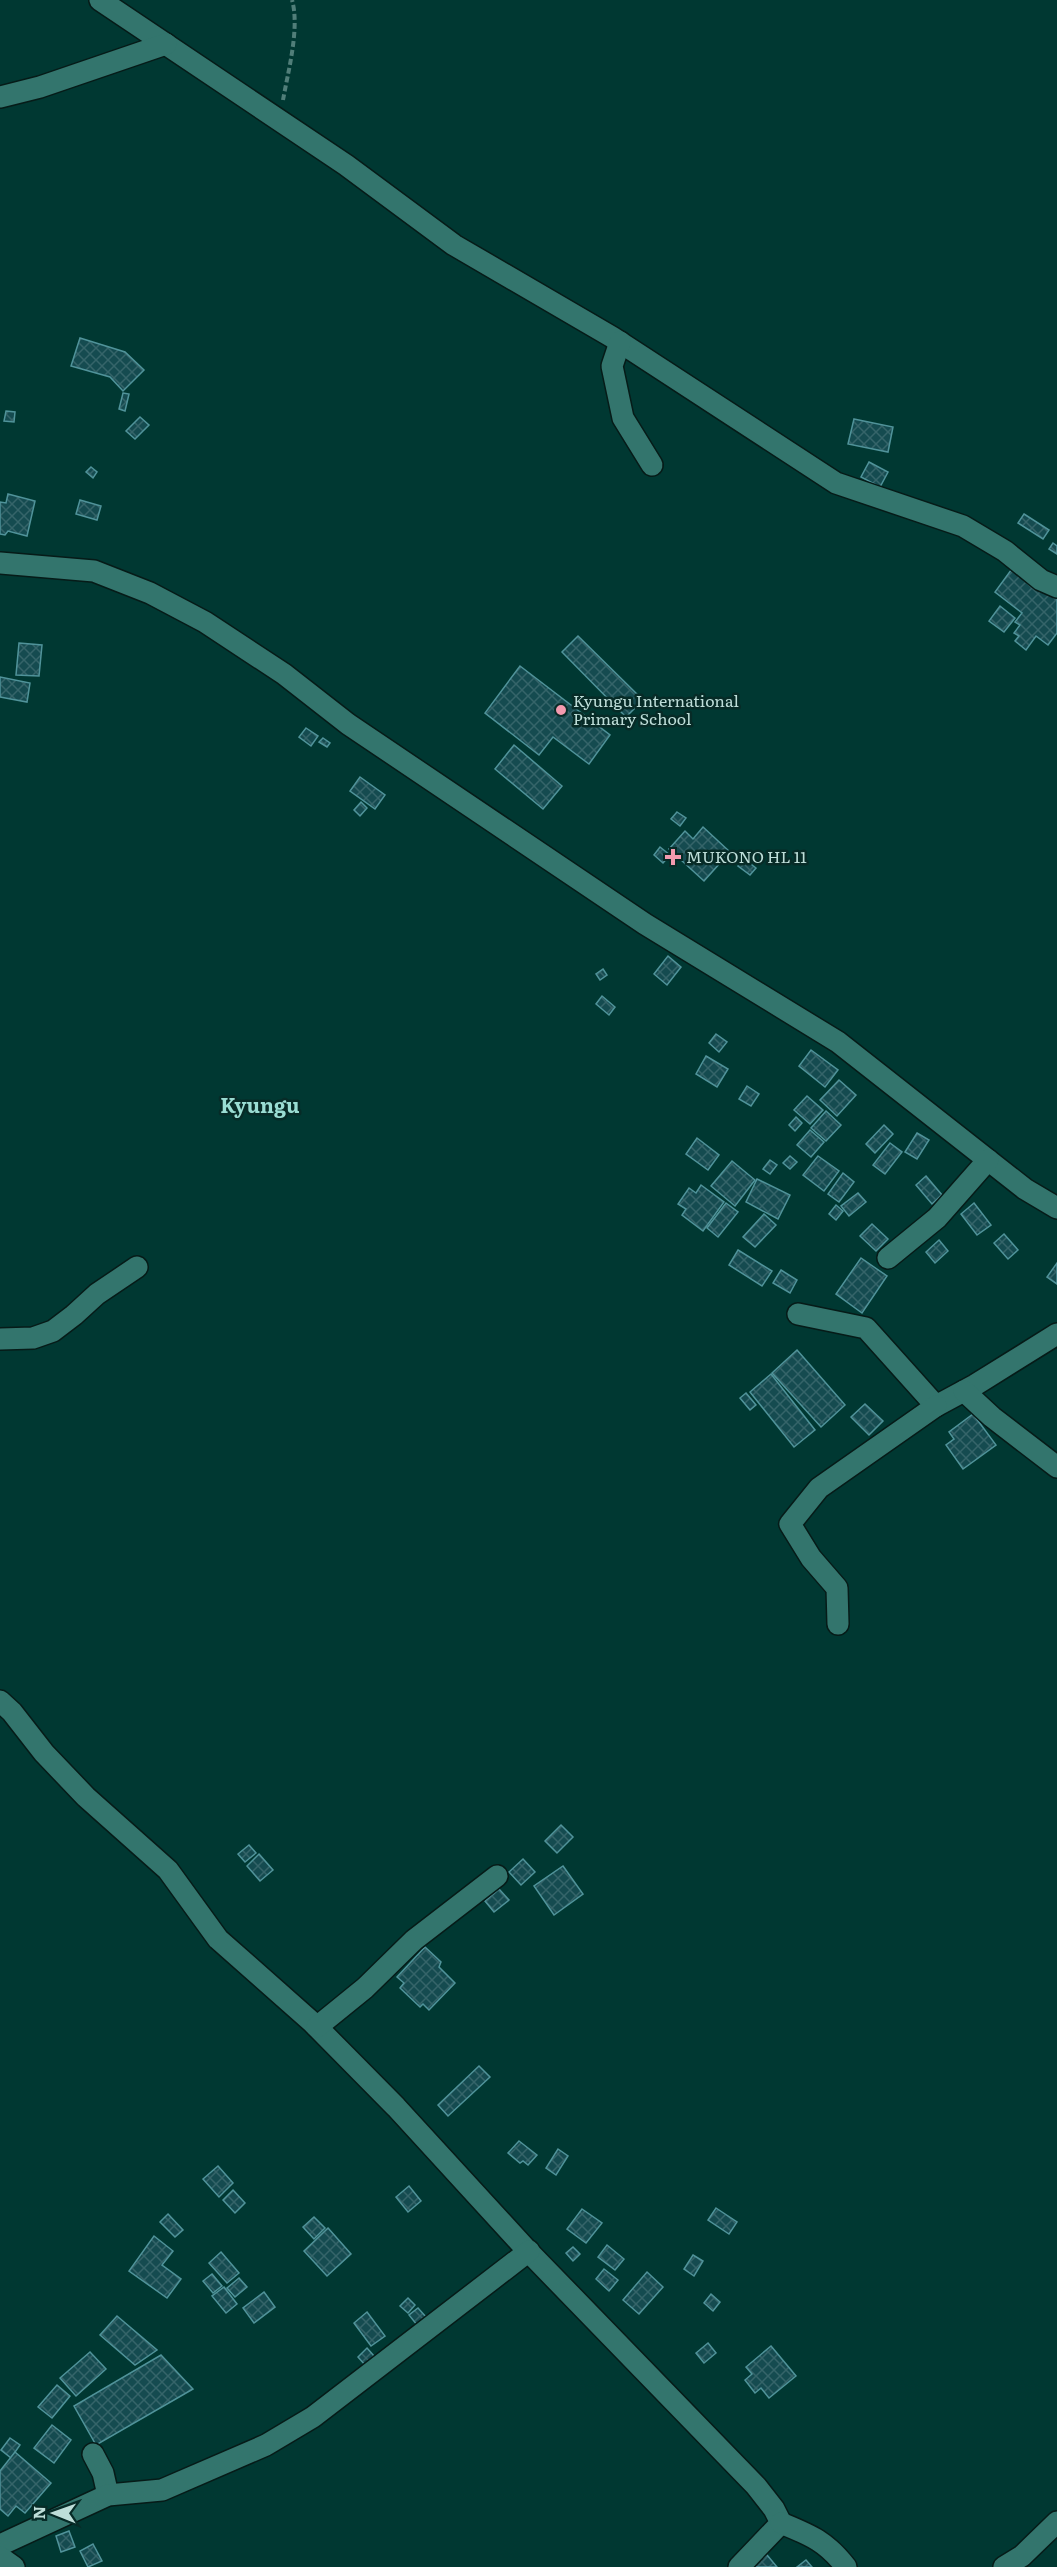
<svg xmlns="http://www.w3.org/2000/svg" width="1057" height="2567" font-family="Literata,serif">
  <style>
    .building { fill: url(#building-cross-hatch); stroke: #50939a; stroke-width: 1.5 }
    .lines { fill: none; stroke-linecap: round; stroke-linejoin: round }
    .street-casing { stroke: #061b18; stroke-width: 24 }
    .path { stroke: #507e79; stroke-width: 4; stroke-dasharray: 6 3; stroke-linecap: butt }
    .street { stroke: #33756d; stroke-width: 21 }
    .poi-dot { fill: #f29aaf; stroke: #072b27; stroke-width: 2 }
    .labels { text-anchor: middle; stroke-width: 5; stroke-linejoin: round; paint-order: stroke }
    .poi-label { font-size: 16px; fill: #beded9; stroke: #072b27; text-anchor: start }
    .quarter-label { font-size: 20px; font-weight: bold; fill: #9addd3; stroke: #072b27 }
  </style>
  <defs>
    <pattern id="building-cross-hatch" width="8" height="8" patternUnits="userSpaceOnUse" patternTransform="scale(1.5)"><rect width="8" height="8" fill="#154b50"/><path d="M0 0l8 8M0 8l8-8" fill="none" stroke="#356469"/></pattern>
  </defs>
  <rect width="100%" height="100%" fill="#003832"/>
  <g class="building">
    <polygon points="80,338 125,352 144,370 123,391 110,377 71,366"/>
    <polygon points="123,393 129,394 125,411 119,409"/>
    <polygon points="6,411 15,412 14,422 4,421"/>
    <polygon points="140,417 149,425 135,439 126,431"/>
    <polygon points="854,419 893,427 888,452 848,444"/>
    <polygon points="869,462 888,472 880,487 861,477"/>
    <polygon points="91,467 97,472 93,478 86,472"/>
    <polygon points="8,494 35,501 27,536 8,531 5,535 0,534 0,502 6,503"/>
    <polygon points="80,500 101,506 97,520 76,514"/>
    <polygon points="1024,514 1049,530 1043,539 1018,523"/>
    <polygon points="1053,543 1057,546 1057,554 1049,549"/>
    <polygon points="1014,566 1057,598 1057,633 1048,645 1036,636 1026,650 1015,641 1019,636 1014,633 1020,625 1015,622 1022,613 995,592"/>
    <polygon points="1000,606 1015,618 1004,632 989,621"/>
    <polygon points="578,636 643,700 626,717 562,652"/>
    <polygon points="19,643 42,645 39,676 16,675"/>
    <polygon points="520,666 610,735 589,764 553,737 539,755 485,713"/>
    <polygon points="0,677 30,683 27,702 0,697"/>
    <polygon points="306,728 318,736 311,746 299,737"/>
    <polygon points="323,738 330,743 327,747 319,742"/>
    <polygon points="514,745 562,786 543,809 495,769"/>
    <polygon points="360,777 385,795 375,809 350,791"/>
    <polygon points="361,802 367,808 360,816 354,810"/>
    <polygon points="677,812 686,818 680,826 671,819"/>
    <polygon points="703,827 730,852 704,881 669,849 685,831 693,839"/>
    <polygon points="660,847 670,855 663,863 654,855"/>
    <polygon points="743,858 756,868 750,875 738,866"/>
    <polygon points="668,956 681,967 667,985 654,974"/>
    <polygon points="603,969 607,975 600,980 596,974"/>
    <polygon points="602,996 615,1007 609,1015 596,1004"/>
    <polygon points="716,1034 727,1042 719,1052 709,1043"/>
    <polygon points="811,1050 838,1070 825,1087 799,1066"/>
    <polygon points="706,1056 728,1069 717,1087 696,1074"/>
    <polygon points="839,1080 856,1095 837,1116 820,1100"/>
    <polygon points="747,1086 759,1094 751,1106 739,1099"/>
    <polygon points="807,1096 823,1110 810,1124 794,1110"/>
    <polygon points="826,1111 841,1125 826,1141 811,1128"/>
    <polygon points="796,1117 802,1123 795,1131 789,1125"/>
    <polygon points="884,1125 893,1134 875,1153 866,1144"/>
    <polygon points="810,1130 824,1142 811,1157 797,1145"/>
    <polygon points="917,1133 929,1140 917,1159 905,1152"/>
    <polygon points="697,1138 719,1155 708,1170 686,1154"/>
    <polygon points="890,1143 902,1152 885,1174 873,1165"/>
    <polygon points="790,1156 797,1162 790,1169 783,1163"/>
    <polygon points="818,1156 839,1171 824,1191 803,1175"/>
    <polygon points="770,1160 777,1165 770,1174 763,1169"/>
    <polygon points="732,1161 755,1180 735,1206 711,1186"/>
    <polygon points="843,1173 854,1182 839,1202 828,1194"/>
    <polygon points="926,1176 942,1195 932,1204 916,1185"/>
    <polygon points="757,1179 790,1195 778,1219 746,1202"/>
    <polygon points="701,1185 724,1202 703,1231 682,1215 686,1209 678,1204 689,1188 696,1193"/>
    <polygon points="858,1193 866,1202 849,1216 841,1206"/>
    <polygon points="726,1203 738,1212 718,1237 707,1228"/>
    <polygon points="974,1203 991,1225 977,1235 961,1214"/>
    <polygon points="836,1205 843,1211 836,1220 829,1214"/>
    <polygon points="764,1214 776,1225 755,1247 743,1237"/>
    <polygon points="872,1224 888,1239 876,1251 860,1236"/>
    <polygon points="1004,1234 1018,1250 1008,1259 994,1243"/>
    <polygon points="939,1240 948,1251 935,1263 926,1252"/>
    <polygon points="738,1250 772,1271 762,1286 729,1265"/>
    <polygon points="861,1258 887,1276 862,1313 836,1294"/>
    <polygon points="1057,1263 1057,1284 1047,1277"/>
    <polygon points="781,1270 797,1280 790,1293 773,1283"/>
    <polygon points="797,1350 845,1405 821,1427 772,1373"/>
    <polygon points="771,1374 815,1430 794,1447 750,1392"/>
    <polygon points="746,1393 756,1405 750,1410 740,1398"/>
    <polygon points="865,1404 883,1421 869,1435 851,1417"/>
    <polygon points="973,1414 996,1445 963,1469 946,1445 954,1439 949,1432"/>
    <polygon points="561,1825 573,1837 557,1853 545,1841"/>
    <polygon points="249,1845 256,1853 245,1862 238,1854"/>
    <polygon points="259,1854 273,1870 260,1881 247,1866"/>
    <polygon points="523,1859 535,1872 521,1885 509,1872"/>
    <polygon points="563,1866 583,1894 554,1915 534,1886"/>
    <polygon points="499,1889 509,1900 494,1912 485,1901"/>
    <polygon points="425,1947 441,1962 439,1967 455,1983 429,2010 423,2004 420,2007 400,1988 404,1983 397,1977"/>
    <polygon points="479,2066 490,2077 448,2116 438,2105"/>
    <polygon points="519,2141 537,2155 528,2165 523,2161 520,2163 508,2153"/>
    <polygon points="558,2149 568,2156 556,2175 546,2168"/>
    <polygon points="218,2166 233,2183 219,2197 203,2179"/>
    <polygon points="409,2186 421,2201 408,2212 396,2197"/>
    <polygon points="233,2190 245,2203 235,2213 223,2200"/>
    <polygon points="716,2208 737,2222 729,2234 708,2220"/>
    <polygon points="582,2209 602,2223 586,2243 567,2229"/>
    <polygon points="168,2214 183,2230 175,2237 160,2222"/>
    <polygon points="314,2217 325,2228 314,2239 303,2227"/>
    <polygon points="328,2228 351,2254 327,2276 304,2251"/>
    <polygon points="154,2236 173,2251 162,2265 181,2279 167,2298 129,2271"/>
    <polygon points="607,2245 624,2259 615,2270 598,2257"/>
    <polygon points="573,2247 580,2254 573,2261 566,2253"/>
    <polygon points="221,2252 239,2273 227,2283 209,2263"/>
    <polygon points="693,2255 703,2261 694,2276 684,2269"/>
    <polygon points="604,2269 618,2280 609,2291 596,2279"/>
    <polygon points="647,2272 663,2287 639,2314 623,2300"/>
    <polygon points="212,2274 222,2286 213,2293 203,2281"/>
    <polygon points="239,2278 247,2287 235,2297 227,2288"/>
    <polygon points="224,2287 237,2304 226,2313 212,2296"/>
    <polygon points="264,2292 275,2307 254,2323 243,2308"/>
    <polygon points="711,2294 720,2302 713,2311 704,2303"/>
    <polygon points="408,2298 415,2305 408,2313 400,2306"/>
    <polygon points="418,2308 426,2317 417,2325 409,2315"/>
    <polygon points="367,2312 385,2336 371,2346 354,2323"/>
    <polygon points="117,2316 157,2350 135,2365 100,2335"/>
    <polygon points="708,2343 716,2353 704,2363 696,2353"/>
    <polygon points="771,2346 796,2376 769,2398 761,2388 755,2393 745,2380 752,2374 746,2367"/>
    <polygon points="367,2348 374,2356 365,2365 358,2357"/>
    <polygon points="90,2352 106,2369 76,2396 60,2378"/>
    <polygon points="161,2355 193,2389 96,2445 74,2406"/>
    <polygon points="57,2385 70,2396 52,2418 38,2407"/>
    <polygon points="52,2425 71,2440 54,2463 34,2448"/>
    <polygon points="10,2438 20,2445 11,2458 1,2450"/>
    <polygon points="15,2452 51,2483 25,2513 16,2506 8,2516 0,2509 0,2471"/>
    <polygon points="69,2531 75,2547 61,2552 56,2536"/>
    <polygon points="93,2544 102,2561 88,2567 80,2551"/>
    <polygon points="767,2555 777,2567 752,2567"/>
    <polygon points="806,2560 812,2567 797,2567"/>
  </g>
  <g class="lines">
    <defs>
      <g id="street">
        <polyline points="100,0 346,165 454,245 612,337 836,483 963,526 1005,551 1041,580 1057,587"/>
        <polyline points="0,97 40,87 166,44"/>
        <polyline points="620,342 612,366 623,418 652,465"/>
        <polyline points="0,563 94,571 150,593 205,622 284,674 348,724 645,924 838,1042 1025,1189 1057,1208"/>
        <polyline points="888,1258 937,1218 988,1160"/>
        <polyline points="798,1314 866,1328 936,1406 975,1385 1057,1334"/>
        <polyline points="0,1339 33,1338 53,1331 74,1315 97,1294 137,1267"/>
        <polyline points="964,1391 992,1417 1057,1467"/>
        <polyline points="838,1624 837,1588 811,1558 790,1524 819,1488 936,1406"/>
        <polyline points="0,1701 12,1712 44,1753 86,1797 168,1870 218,1939 313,2023 396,2107 527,2250 756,2486 774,2509 781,2523 739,2567"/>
        <polyline points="317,2027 365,1988 414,1940 497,1876"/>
        <polyline points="93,2454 103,2473 108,2495"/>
        <path d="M781,2523c29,12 45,18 65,44"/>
        <polyline points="0,2545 108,2495 162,2490 266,2445 313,2417 529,2251"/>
        <polyline points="0,2557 14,2567"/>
        <polyline points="1004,2567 1022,2556 1057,2522"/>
      </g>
    </defs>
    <use href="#street" class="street-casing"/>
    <path class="path" d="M283,100c5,-28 17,-72 9,-100"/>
    <use href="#street" class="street"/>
  </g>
  <g class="poi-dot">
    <circle cx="561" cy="710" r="6"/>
    <path d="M670 848h6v6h6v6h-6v6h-6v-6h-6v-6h6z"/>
  </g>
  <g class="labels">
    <g class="poi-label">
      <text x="573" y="707">Kyungu International<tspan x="573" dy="18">Primary School</tspan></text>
      <text x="686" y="863">MUKONO HL 11</text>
    </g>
    <g class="quarter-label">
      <text x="260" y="1113">Kyungu</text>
    </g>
  </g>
  <g transform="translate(54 2513) rotate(271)" stroke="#072b27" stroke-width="4.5" paint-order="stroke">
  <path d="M0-4.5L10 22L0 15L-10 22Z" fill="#beded9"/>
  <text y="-9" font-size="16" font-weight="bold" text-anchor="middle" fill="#beded9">N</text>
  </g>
</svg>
